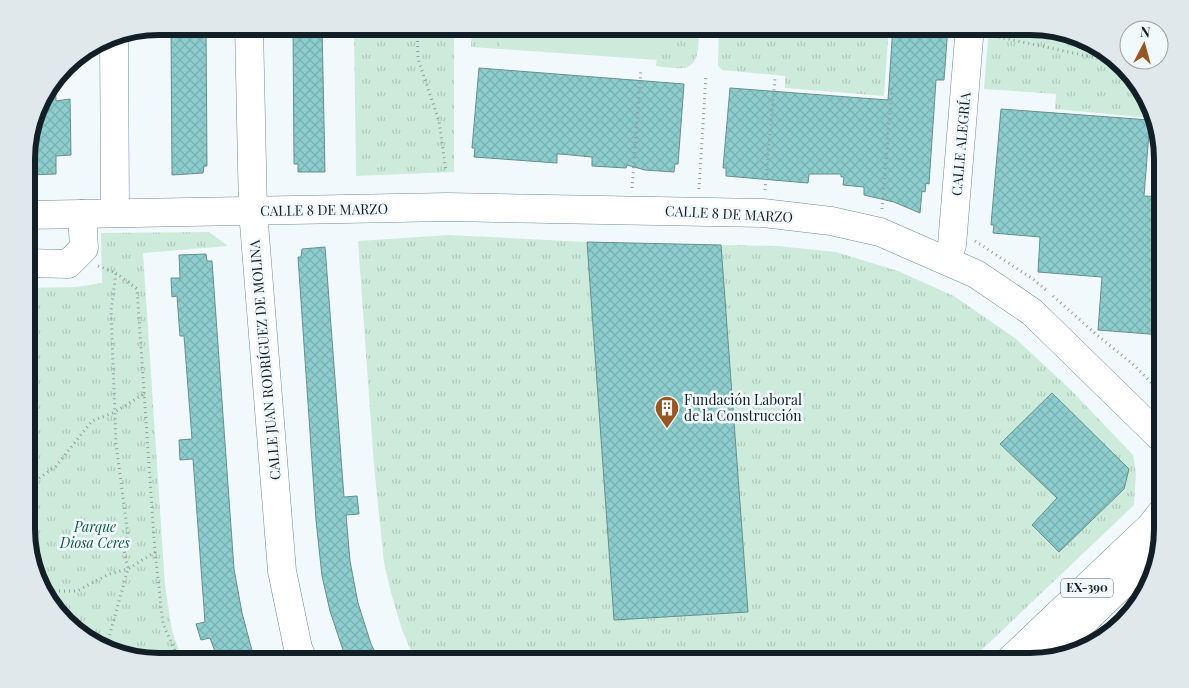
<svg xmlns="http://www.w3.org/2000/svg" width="1189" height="688" font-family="'Playfair Display',serif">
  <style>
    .grass { fill: url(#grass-tufts) }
    .pitch { fill: #cdebda }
    .building { fill: url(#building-cross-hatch); stroke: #648f8f }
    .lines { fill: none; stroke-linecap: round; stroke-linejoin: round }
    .minor-casing { stroke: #6b8d9e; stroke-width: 29 }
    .major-casing { stroke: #6b8d9e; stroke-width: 29 }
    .path { stroke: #929ca1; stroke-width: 3; stroke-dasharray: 1 4; stroke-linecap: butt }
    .minor { stroke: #fff; stroke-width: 28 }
    .major { stroke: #fff; stroke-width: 28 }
    .labels { text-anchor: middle; stroke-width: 5; stroke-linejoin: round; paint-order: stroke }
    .shield { fill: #f2f9fd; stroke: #556066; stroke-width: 1 }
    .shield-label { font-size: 12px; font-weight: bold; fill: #121f26 }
    .street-label { font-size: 14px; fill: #121f26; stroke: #f2f9fd }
    .poi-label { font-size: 14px; fill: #121f26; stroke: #f2f9fd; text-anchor: start }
    .park-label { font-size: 14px; font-style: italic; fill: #065f3f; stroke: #f2f9fd }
    .rim { fill: none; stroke: #121f26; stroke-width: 6 }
  </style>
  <defs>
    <pattern id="grass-tufts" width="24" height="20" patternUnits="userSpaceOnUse" patternTransform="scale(1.25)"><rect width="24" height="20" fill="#cdebda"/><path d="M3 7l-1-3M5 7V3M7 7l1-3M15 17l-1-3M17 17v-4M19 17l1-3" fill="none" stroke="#afc9bb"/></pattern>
    <pattern id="building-cross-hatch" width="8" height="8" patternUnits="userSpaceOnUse" patternTransform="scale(1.25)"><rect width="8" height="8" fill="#8ecdcd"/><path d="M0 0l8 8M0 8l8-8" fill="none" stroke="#79b0b0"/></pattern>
  </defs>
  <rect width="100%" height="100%" fill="#f2f9fd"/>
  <g class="grass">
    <polygon points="354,26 454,26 454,172 356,176"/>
    <polygon points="472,26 501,26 500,49 471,47"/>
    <path d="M660,26h39c-1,13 3,39 -15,42 -8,1 -19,-1 -28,-2z"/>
    <polygon points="719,26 889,26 884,96 785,88 785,76 722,70 718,66"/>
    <polygon points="989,26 1031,26 1096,44 1141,85 1150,118 1055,109 1056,94 984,89"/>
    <polygon points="209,232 228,246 143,253 165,585 172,631 183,662 158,662 93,644 48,603 27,546 27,288 75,287 102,283 101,233"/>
    <polygon points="449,235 587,242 615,620 748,612 721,245 778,246 836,252 898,271 954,296 1015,338 1070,389 1133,455 1136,473 1134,505 969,662 416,662 402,630 391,593 384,563 374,466 358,241"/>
  </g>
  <polygon class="pitch" points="501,26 660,26 658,60 500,49"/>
  <g class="building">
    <polygon points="171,26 202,26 202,28 206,28 207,166 204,166 203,173 172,175"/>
    <polygon points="293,26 322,26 325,172 298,172 298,164 294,164"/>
    <polygon points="893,26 948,26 944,80 936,80 929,184 926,183 925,192 922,191 920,213 894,202 864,195 864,187 843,185 844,177 841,177 841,174 809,174 808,183 726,176 726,168 723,168 730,88 888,100"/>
    <polygon points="479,68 684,84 678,164 675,164 674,172 645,170 627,165 626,168 592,166 592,157 560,154 557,154 557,163 474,157 475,148 472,148"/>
    <polygon points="55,80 56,101 70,99 71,155 56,156 56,174 27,175 27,142 40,100"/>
    <polygon points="1001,109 1150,120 1144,196 1162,197 1162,335 1098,330 1102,277 1038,272 1040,237 993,233 994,225 991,225"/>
    <polygon points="587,242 721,245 748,612 614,620"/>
    <polygon points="325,247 344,497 357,496 359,514 346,515 350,561 358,603 371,644 380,662 347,662 330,611 322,576 316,520 298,257 301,257 302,249"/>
    <polygon points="206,254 207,261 212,261 234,569 242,613 255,662 219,662 210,638 201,640 196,624 205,622 193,459 180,460 179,440 192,439 184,336 180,336 177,296 172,297 171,278 180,278 179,255"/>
    <polygon points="1052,393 1129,469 1124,489 1059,552 1032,525 1057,498 1000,444"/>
  </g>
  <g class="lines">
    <defs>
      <g id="minor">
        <polyline points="249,26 253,211 282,571 298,648 304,662"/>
        <polyline points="114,35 115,213"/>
        <polyline points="27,215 448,207 763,213 831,221 880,232 976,274 1032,312 1162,439"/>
        <polyline points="947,261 952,245 970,26"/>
        <polyline points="27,263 68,264 84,248 82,214"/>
      </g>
      <g id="major">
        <polyline points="1044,660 1159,549"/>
        <polyline points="1009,661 1151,526 1162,512"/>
      </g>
    </defs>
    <use href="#minor" class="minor-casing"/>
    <use href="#major" class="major-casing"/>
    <g class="path">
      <polyline points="417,26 418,59 439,121 446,171"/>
      <polyline points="994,36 1115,62"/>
      <polyline points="632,188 641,69"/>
      <polyline points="699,189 706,75"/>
      <polyline points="765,190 775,78"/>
      <polyline points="882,209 892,87"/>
      <polyline points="975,241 1033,279 1046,290"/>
      <polyline points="98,266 116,273 111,311 116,443 128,536 124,550 128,569 106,648"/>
      <polyline points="1053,296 1097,335 1134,365 1162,394"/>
      <polyline points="27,487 56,466 92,421 115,412 144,394"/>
      <polyline points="155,552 163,624 180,662"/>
      <polyline points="44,591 77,591 109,574 128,569 155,552 137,289 116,273"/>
    </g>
    <use href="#minor" class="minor"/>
    <use href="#major" class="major"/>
  </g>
  <defs>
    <symbol id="building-pin" viewBox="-11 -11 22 30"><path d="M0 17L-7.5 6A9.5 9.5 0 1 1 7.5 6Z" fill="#975722" stroke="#f2f9fd"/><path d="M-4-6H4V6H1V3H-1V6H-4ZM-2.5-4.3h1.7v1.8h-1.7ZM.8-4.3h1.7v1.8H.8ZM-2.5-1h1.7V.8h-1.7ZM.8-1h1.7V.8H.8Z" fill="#fff"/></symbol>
  </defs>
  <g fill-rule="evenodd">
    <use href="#building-pin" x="653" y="394" width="28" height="38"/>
  </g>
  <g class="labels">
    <rect class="shield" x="1061" y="578.5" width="52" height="19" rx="4"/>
    <g class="shield-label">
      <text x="1087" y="592">EX-390</text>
    </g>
    <g class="street-label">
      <text transform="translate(961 144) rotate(-85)" y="5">CALLE ALEGRÍA</text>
      <text transform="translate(324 210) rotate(-1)" y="5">CALLE 8 DE MARZO</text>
      <text transform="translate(729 214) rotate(3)" y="5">CALLE 8 DE MARZO</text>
      <text transform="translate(265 360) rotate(-95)" y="5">CALLE JUAN RODRÍGUEZ DE MOLINA</text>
    </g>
    <g class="poi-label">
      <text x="684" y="405">Fundación Laboral<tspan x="684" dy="16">de la Construcción</tspan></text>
    </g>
    <g class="park-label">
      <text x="95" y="532">Parque<tspan x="95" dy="16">Diosa Ceres</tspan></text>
    </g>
  </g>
  <path d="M0 0H1189V688H0ZM159 35H1030A124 124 0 0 1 1154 159V529A124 124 0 0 1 1030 653H159A124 124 0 0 1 35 529V159A124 124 0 0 1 159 35Z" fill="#e0e8ec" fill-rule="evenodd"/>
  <path class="rim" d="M159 35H1030A124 124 0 0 1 1154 159V529A124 124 0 0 1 1030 653H159A124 124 0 0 1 35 529V159A124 124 0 0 1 159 35Z"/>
  <g transform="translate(1144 45) rotate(6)"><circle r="24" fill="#f2f9fd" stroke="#98a2a7"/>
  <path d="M0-4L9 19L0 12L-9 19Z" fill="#975722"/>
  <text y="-8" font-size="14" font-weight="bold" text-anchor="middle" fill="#121f26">N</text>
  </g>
</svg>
